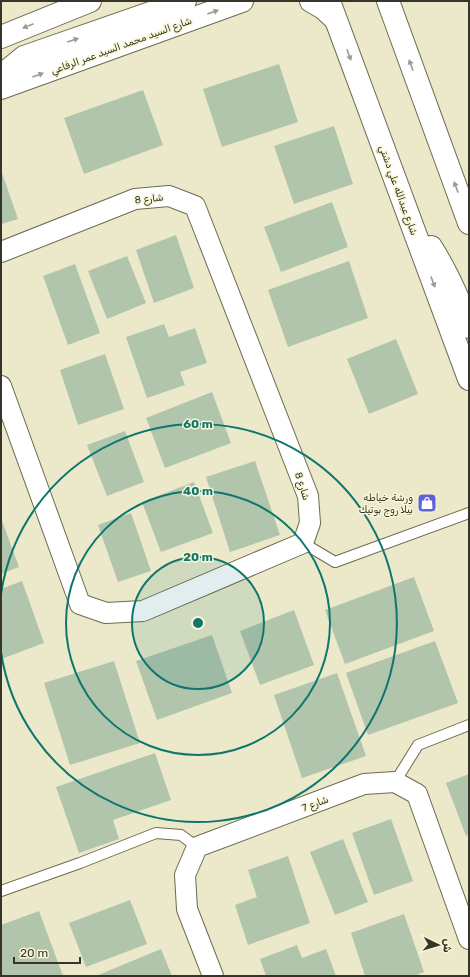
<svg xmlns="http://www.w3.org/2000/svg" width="470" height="977" font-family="Rubik,Vazirmatn,sans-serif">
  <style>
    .building { fill: #b1c5ac }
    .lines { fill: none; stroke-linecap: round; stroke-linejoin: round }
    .lane-casing { stroke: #6d6b50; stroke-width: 12 }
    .street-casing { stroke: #6d6b50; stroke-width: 22 }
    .secondary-casing { stroke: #6d6b50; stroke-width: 24 }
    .lane { stroke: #fff; stroke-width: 10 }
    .street { stroke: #fff; stroke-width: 20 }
    .secondary { stroke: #fff; stroke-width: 22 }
    .oneway { fill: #9a9a94 }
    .ring { fill: none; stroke: #0f766e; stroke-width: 2 }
    .labels { text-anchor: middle; stroke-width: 3; stroke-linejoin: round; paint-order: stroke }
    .street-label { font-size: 10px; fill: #363529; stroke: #f8f7d7 }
    .poi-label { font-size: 10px; fill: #363529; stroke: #f8f7d7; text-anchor: end }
    .centre { fill: #0f766e; stroke: #f8f7d7; stroke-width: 2 }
    .ring-label { font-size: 12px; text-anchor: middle; font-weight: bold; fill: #0f766e; stroke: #f8f7d7; stroke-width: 3; stroke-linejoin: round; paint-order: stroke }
  </style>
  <rect width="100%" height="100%" fill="#ebe9ca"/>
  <g class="building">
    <polygon points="279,64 298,122 222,147 203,89"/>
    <polygon points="143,90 163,145 84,174 64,118"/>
    <polygon points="334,126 353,184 294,204 274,146"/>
    <polygon points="1,170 18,219 1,224"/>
    <polygon points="332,202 348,247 281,272 264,227"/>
    <polygon points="176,235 194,288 154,303 136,250"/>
    <polygon points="127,256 146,303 107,319 88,271"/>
    <polygon points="349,261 368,318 288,347 268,290"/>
    <polygon points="75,264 100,333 68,345 43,276"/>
    <polygon points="164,324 169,337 195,328 207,363 180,372 185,385 147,398 126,337"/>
    <polygon points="396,339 418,394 369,414 347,359"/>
    <polygon points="105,354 124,409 78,425 60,370"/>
    <polygon points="212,392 231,443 165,468 146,418"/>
    <polygon points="125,431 144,482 107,496 87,445"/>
    <polygon points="255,461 280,535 230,552 206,477"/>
    <polygon points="194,482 213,533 161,552 142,502"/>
    <polygon points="131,513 151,571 118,582 98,525"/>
    <polygon points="1,518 19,567 1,574"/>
    <polygon points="414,577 434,631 345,664 325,610"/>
    <polygon points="22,581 44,643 1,659 1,589"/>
    <polygon points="294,610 314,665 260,685 240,631"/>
    <polygon points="212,635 232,693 157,720 136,661"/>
    <polygon points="435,641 458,703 368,735 346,673"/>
    <polygon points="114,661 140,743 70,765 44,683"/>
    <polygon points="337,673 366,756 302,778 274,695"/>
    <polygon points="155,753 171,800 113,820 119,839 79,853 56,787"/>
    <polygon points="469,774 469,834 466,836 446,783"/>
    <polygon points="391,819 413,881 374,895 352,833"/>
    <polygon points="343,839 368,902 335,915 310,852"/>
    <polygon points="288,856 310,923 248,945 235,905 257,897 248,870"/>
    <polygon points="130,900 147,944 86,967 69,923"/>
    <polygon points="39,911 63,976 1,976 1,925"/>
    <polygon points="404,914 424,972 414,976 365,976 351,933"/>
    <polygon points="297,945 302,958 326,949 336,976 266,976 260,959"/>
    <polygon points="161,949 172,976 96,976"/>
  </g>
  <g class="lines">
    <defs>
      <g id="lane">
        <polyline points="303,543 335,562 469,513"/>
        <polyline points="395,782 418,745 469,725"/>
        <polyline points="1,891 80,863 156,833 181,835 197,847"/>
      </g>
      <g id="street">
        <polyline points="1,252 135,199 169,196 195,206 308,496 310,523 303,543 143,611 106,613 80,604 1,386"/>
        <polyline points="213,976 187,909 185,875 197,847 364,784 395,782 417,794 469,939"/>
      </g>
      <g id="secondary">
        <polyline points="311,1 323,8 335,19"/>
        <polyline points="329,1 469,379"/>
        <polyline points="388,1 469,223"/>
        <polyline points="1,37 90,1"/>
        <polyline points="1,76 24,57 185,1"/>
        <polyline points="1,88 242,1"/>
        <path d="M431,247c16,25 28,52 38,80"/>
      </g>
    </defs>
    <use href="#lane" class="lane-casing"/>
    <use href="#street" class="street-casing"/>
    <use href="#secondary" class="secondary-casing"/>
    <use href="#lane" class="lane"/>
    <use href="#street" class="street"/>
    <use href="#secondary" class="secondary"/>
  </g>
  <defs><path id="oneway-solid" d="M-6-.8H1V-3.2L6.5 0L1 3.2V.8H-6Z"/></defs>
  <g class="oneway">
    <use href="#oneway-solid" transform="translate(213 12) rotate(-20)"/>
    <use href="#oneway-solid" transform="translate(28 26) rotate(158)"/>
    <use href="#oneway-solid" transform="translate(73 40) rotate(-19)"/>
    <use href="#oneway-solid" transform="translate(349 55) rotate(70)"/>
    <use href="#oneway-solid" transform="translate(411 65) rotate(-110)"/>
    <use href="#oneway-solid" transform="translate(38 75) rotate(-20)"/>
    <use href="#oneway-solid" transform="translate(456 187) rotate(-110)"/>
    <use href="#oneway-solid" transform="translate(433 282) rotate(70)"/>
  </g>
  <circle cx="198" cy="623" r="66" fill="#0f766e" fill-opacity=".12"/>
  <g class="ring">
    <circle cx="198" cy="623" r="66"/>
    <circle cx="198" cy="623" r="132"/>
    <path d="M1 594A199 199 0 1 1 1 652"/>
  </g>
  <defs>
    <symbol id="shop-square" viewBox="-11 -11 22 22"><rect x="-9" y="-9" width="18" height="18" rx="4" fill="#5e62da" stroke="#f8f7d7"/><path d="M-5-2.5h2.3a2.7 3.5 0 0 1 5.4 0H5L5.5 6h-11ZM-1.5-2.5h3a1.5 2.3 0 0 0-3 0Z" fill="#fff"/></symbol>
  </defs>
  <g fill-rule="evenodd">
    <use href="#shop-square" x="416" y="492" width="22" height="22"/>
  </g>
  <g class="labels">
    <g class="street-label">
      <text transform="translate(121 45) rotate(-20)" y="4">شارع السيد محمد السيد عمر الرفاعي</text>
      <text transform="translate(399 190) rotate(70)" y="4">شارع عبدالله علي دشتي</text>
      <text transform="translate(149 198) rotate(-6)" y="4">شارع 8</text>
      <text transform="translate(303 486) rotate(72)" y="4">شارع 8</text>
      <text transform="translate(315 803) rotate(-21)" y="4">شارع 7</text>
    </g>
    <g class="poi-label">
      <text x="413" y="501">ورشة خياطه<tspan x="413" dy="12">بيلا روج بوتيك</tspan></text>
    </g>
  </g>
  <circle cx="198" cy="623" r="6" class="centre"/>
  <g class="ring-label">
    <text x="198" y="428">60 m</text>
    <text x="198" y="495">40 m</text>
    <text x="198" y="561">20 m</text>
  </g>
  <rect width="470" height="977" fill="none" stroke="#363529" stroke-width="4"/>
  <g transform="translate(438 945) rotate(95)" stroke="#f8f7d7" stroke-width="3" paint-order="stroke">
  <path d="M0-3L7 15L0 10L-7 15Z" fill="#363529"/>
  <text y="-6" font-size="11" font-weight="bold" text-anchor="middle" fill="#363529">ش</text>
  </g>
  <path d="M14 957v6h66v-6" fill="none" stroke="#363529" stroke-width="2"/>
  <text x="20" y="957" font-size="12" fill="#363529" stroke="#f8f7d7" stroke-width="3" paint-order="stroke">20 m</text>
</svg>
